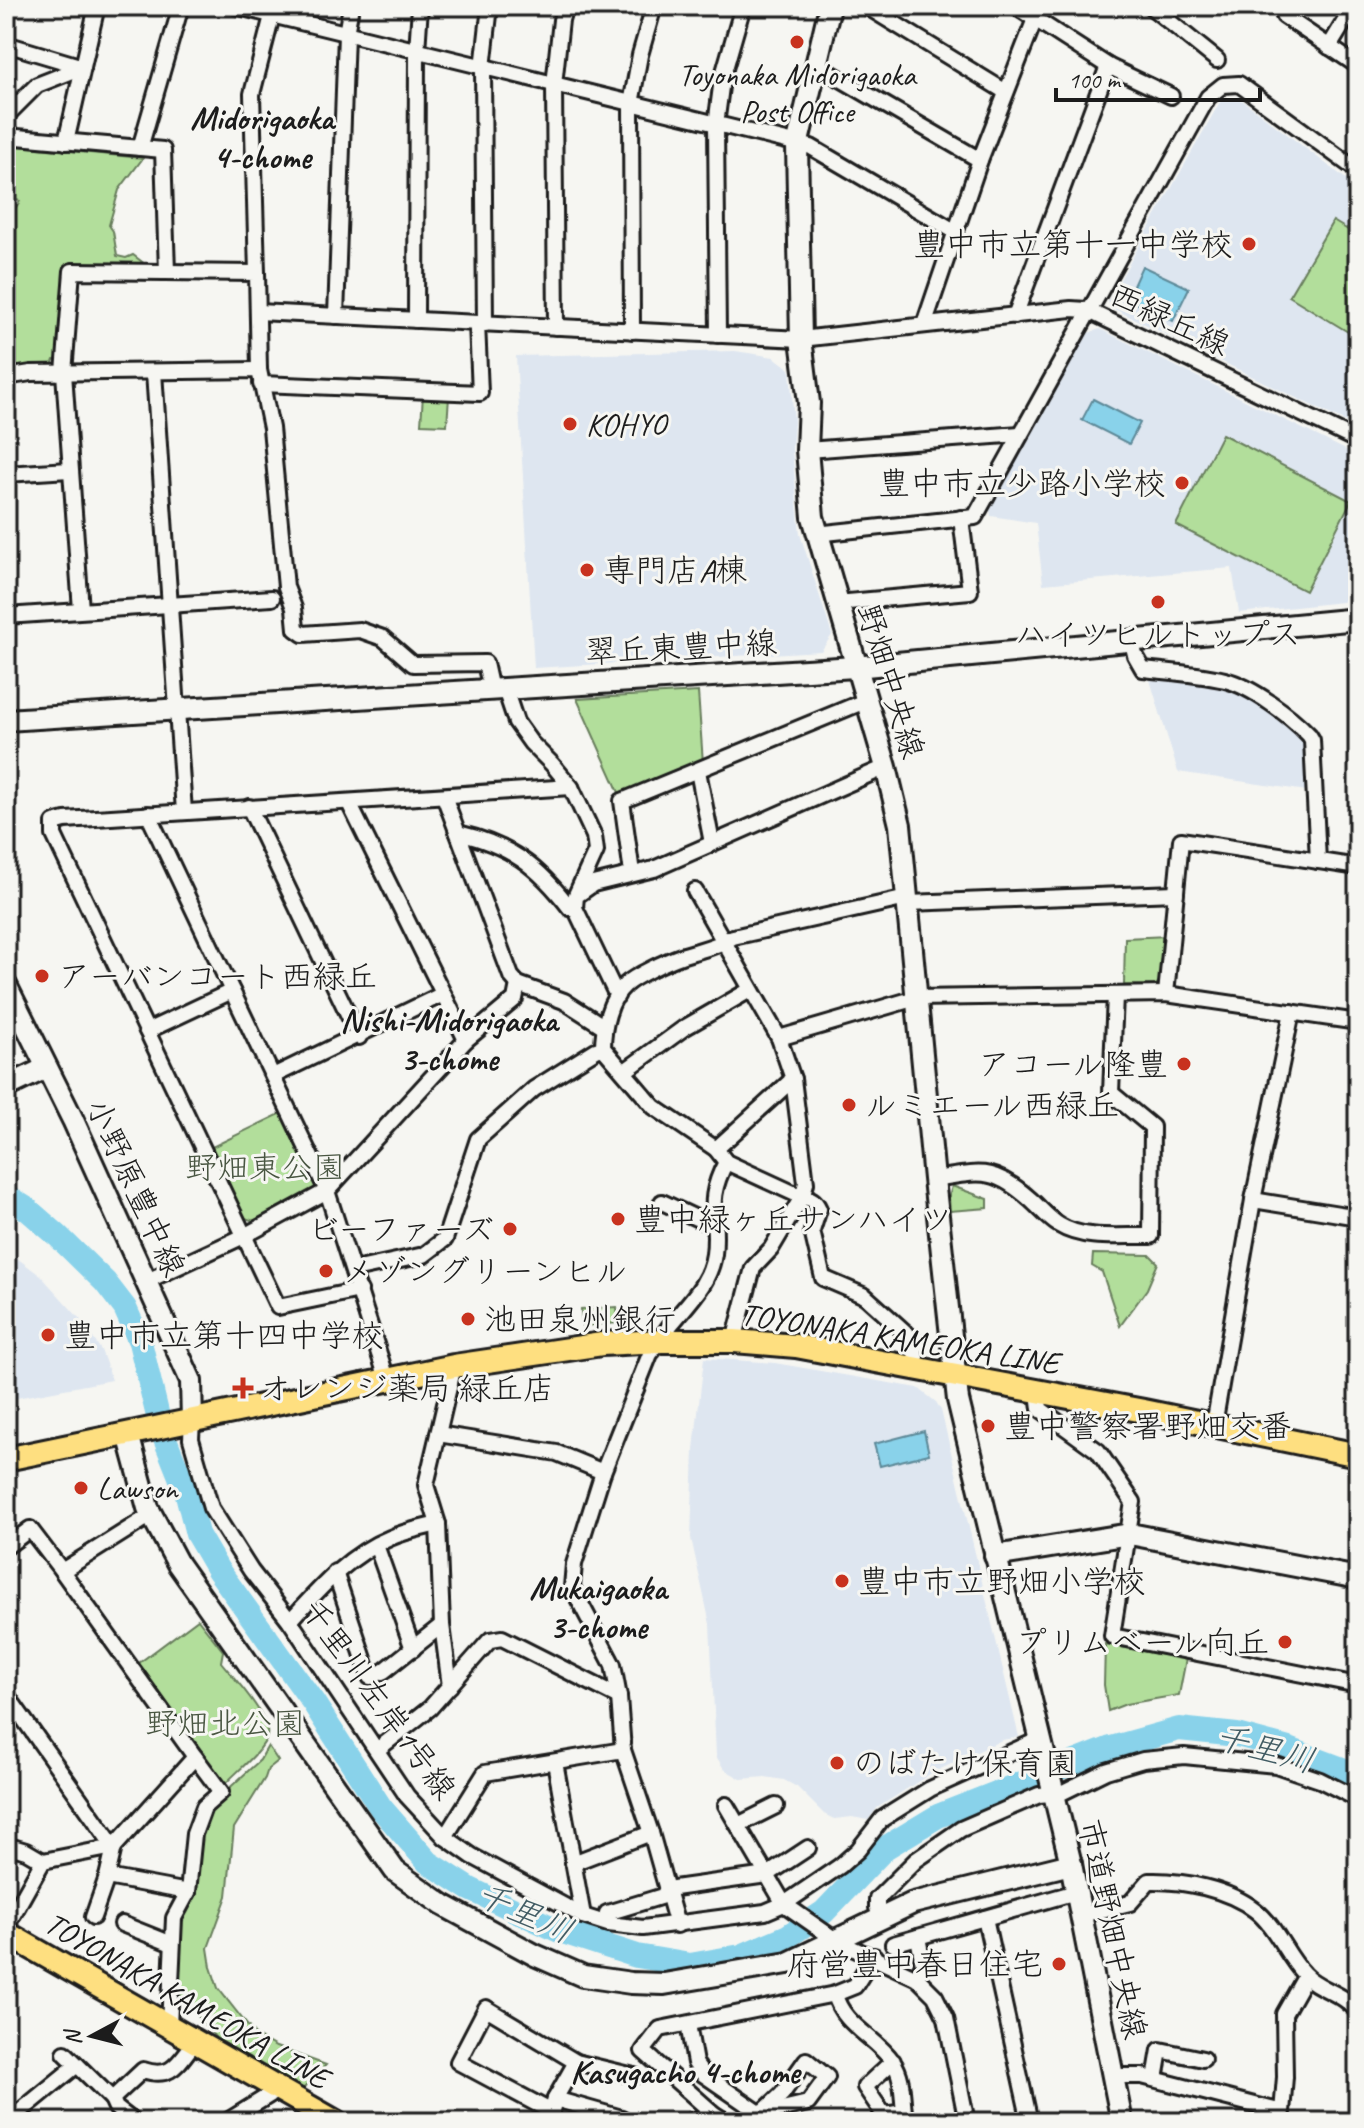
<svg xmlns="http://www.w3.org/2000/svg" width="1364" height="2128" font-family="Caveat,'Klee One',sans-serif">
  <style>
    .built { fill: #dee6f0 }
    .green { fill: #b2de9b; stroke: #677d5c; stroke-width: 2 }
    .water { fill: #89d2ea; stroke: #5d8998; stroke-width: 2 }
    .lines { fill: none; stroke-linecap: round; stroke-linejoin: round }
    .river { stroke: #89d2ea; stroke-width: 24 }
    .street-casing { stroke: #1c1c1c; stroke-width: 20 }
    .secondary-casing { stroke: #1c1c1c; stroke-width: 26 }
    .primary-casing { stroke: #1c1c1c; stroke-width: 28 }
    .street { stroke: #f6f6f2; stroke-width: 14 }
    .secondary { stroke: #f6f6f2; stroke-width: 20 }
    .primary { stroke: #fedf80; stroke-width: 22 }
    .poi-dot { fill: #c8321e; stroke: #f6f6f2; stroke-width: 3 }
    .labels { text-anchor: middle; stroke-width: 6; stroke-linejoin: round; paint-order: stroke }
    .poi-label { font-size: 32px; fill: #1c1c1c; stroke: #f6f6f2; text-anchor: start }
    .street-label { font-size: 32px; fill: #1c1c1c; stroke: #f6f6f2 }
    .park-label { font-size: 32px; fill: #495642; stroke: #f6f6f2 }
    .neighbourhood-label { font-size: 34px; font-weight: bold; fill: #1c1c1c; stroke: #f6f6f2 }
    .water-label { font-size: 34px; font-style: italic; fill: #425c64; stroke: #f6f6f2 }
  </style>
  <rect width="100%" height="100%" fill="#f6f6f2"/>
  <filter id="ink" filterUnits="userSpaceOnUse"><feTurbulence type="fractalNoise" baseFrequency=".0125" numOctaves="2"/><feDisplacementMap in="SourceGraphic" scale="16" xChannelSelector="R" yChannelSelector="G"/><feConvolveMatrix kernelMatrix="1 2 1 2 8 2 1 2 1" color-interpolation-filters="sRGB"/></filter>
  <g filter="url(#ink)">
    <g class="built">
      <polygon points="1238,97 1358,188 1358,428 1110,307 1108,301 1221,100"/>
      <polygon points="1100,329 1358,456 1358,588 1342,602 1239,613 1232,568 1043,584 1036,523 991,516 990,510 1088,333"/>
      <polygon points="735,351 774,357 790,369 794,422 792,449 800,534 832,635 821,651 534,668 516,356"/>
      <polygon points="1153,675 1224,683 1252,698 1296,730 1303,741 1307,791 1178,772 1150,680"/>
      <polygon points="6,1250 41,1276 80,1319 101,1350 112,1380 6,1400"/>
      <polygon points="704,1358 775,1363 918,1388 936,1402 941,1410 1019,1737 1002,1740 930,1774 877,1808 868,1820 852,1817 834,1819 824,1814 797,1787 784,1780 765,1777 741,1779 724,1769 716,1756 710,1624 691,1538 694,1449"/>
    </g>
    <g class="green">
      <polygon points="6,145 143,158 119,190 109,225 113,231 117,256 126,258 133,255 145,264 64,266 58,360 54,360 52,365 26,366 6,372 6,222 20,201 6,197"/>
      <polygon points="1333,221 1358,236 1358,338 1289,296"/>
      <polygon points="423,395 449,397 447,425 421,424"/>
      <polygon points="1222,434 1351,501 1305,591 1176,525"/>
      <polygon points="698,692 703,763 621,797 577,699"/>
      <polygon points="1167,936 1163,977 1155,986 1124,985 1125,938"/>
      <polygon points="284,1112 318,1184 315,1192 254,1221 245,1218 210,1148"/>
      <polygon points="952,1186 988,1199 988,1208 950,1211 949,1198"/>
      <polygon points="1093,1254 1150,1255 1158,1263 1147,1289 1120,1326 1102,1272 1092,1266"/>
      <polygon points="617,1307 618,1323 582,1326 581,1309"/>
      <path d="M198,1619l25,32 -2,11c12,15 50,55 46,74 -3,14 -32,37 -42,48l-86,-121z"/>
      <polygon points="1105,1644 1186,1659 1179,1695 1126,1704 1108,1711 1104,1685"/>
      <polygon points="268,1746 278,1761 268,1769 265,1778 234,1828 227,1896 208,1948 211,1967 218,1988 255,2035 276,2047 326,2065 303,2089 224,2048 178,1992 179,1938 183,1911 201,1829 212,1804 260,1760"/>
    </g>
    <g class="water">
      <polygon points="1142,266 1189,288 1173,321 1127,299"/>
      <polygon points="1093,399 1140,423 1129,444 1082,420"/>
      <polygon points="924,1431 929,1454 880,1466 874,1444"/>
    </g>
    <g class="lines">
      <polyline class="river" points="6,1196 27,1209 58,1236 105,1282 125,1308 140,1342 161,1429 187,1494 197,1534 218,1570 313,1702 381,1808 428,1862 470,1889 557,1930 637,1956 690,1965 741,1956 788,1936 824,1912 885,1848 938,1816 1111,1748 1179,1729 1237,1735 1289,1749 1358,1775"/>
      <defs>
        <g id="street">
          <polyline points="235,6 811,147 956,232"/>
          <polyline points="866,6 1006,92"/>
          <polyline points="1150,6 1217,60"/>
          <polyline points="1288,6 1284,16 1358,66"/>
          <polyline points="6,44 83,67 66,142"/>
          <polyline points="1329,47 1354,6"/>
          <polyline points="815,64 980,160"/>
          <polyline points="1108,66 1171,96"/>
          <polyline points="6,116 37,85 83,67 97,6"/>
          <polyline points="6,136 163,150 167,272"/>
          <polyline points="140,148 181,6"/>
          <polyline points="257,273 252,94 274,8"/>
          <polyline points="258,312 801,339 1071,309 1087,310 1358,441"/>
          <polyline points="336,316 346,34 351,6"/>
          <polyline points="1015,316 1108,66 1015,6"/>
          <polyline points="416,320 417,51 420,6"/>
          <polyline points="485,324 483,68 490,6"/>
          <polyline points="924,325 980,160 1040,6"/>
          <polyline points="556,327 554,85 561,20 565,6"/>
          <polyline points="632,331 631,104 640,55 654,6"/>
          <polyline points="718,335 716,125 722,79 743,6"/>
          <polyline points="154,372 184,812"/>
          <polyline points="6,377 31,373 259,370 271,428 286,587 294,608 296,629 303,634 360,630 383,638 413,664 485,663 491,690"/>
          <polyline points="261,384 480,393 477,323"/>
          <polyline points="807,450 1020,434"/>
          <polyline points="6,474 69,470"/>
          <polyline points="816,534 975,517 1208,97 1223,85 1239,84 1358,171"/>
          <polyline points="837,603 970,591 961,518"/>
          <polyline points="81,610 64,373 72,271 257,273 259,370"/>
          <polyline points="6,616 272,598"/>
          <path d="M1132,642l3,13 8,14c27,3 55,5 82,11 26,6 66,36 84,55l3,5 6,121"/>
          <polyline points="505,689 516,722 531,743 552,764 571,787 594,836 596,851 576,895"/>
          <polyline points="698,771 712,843"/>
          <polyline points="444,796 511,976 518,984 564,1001 603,1026"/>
          <polyline points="349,803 466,1040"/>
          <polyline points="249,807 359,1037"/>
          <polyline points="148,814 327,1191 388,1382"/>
          <path d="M458,833c52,12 80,33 112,75h5"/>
          <polyline points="632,873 622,801 865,701"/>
          <polyline points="695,891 779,1038 793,1079 806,1183 802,1197 771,1249 753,1268 734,1341"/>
          <polyline points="1166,994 1181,840 1358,867"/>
          <polyline points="617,996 575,908 576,896 593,884 654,869 886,767"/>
          <polyline points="147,1031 232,991"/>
          <polyline points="779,1038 916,998 1166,994 1358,1022"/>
          <polyline points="625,1071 684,1028 750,990"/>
          <polyline points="273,1076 443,994"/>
          <polyline points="716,1149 793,1079"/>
          <path d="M934,1179c47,-7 59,-13 97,21 9,8 18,19 28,25 26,16 64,10 92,11l1,-109 -41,-34 4,-98"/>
          <polyline points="1253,1200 1358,1217"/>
          <polyline points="662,1202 713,1226"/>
          <polyline points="354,1270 424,1255 445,1239 478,1139 534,1089 596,1050 603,1048"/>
          <polyline points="147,1281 244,1236 327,1191 466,1040 515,999 518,984"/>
          <polyline points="360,1290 278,1307 54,835 54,823 65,820 571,787"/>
          <path d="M919,1369l-4,-16 1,-11 -51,-46 -42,-18 -11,-47 7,-22c-4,-9 -8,-11 -17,-12l-76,-35 -10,-13 -62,-42 -51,-59c0,-20 6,-49 22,-63 11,-10 42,-24 56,-29 18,-6 36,-9 52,-19l165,-37 10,3 268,-10"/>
          <polyline points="1038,1392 1040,1409 1098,1451 1133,1502 1112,1636 1358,1685"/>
          <polyline points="192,1420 191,1439 211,1508 251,1571 290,1621 407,1796 445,1837 472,1856 583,1916 608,1924 643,1928 765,1912 784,1904 840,1866 858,1850 882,1819 930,1789 1040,1739"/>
          <polyline points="1214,1425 1253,1200 1292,1012"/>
          <polyline points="438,1434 557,1453 603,1472"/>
          <polyline points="376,1545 413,1649"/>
          <polyline points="6,1547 30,1529 62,1571 151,1515"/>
          <polyline points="335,1572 370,1677 384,1671 442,1625"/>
          <path d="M290,1621c29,-32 58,-66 100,-83 15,-7 32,-10 48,-14"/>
          <polyline points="450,1686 442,1625 438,1524 426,1485 454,1366"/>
          <polyline points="6,1694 114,1847 107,1877 93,1917"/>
          <polyline points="377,1750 430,1708 490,1640 502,1638 619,1697"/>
          <polyline points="555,1762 583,1916"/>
          <polyline points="726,1805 784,1904 837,1941 917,1978 935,1996 946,2018 967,2122"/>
          <polyline points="738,1825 776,1806"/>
          <polyline points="445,1837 485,1773 623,1750"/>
          <polyline points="6,1845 26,1851 43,1861"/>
          <polyline points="573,1863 651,1833"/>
          <polyline points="107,1877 188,1892"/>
          <polyline points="877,1908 877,1899 916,1860 961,1829 1039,1795 1061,1793 1106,1771 1143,1760 1184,1756 1276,1765 1320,1780 1358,1799"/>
          <polyline points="607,1913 663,1896 667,1889 767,1875 808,1848"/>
          <path d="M1081,1915l49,-12 19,-22c34,-1 79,8 106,29 21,16 31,45 49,64 15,17 41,18 54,39"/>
          <polyline points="985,1918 1030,2122"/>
          <polyline points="122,1924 172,1944"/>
          <path d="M677,1925l-26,-92 -28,-83 -4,-53 -6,-32 -41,-78 2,-23 29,-92 47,-118c9,-10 14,-21 22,-31 17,-21 38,-40 42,-69 5,-38 -10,-51 12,-92"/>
          <polyline points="6,1927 43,1861 114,1847 195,1757 62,1571"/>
          <polyline points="893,1944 1076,1892"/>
          <polyline points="917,1978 923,1964 918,1937"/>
          <path d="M835,1994c7,31 41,43 58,68 10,14 9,34 11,50l-20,3 -19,-28 28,-26"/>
          <polyline points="688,2024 695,2063 703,2074 761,2114 782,2094 806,2060 827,2077 808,2103 761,2114"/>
          <polyline points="169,2026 174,1918 188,1892 194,1834 204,1807 221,1792 195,1757"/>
          <path d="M65,2053l47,46 31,-29c30,10 35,-8 53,-29"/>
          <polyline points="1113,2076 1142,2076 1282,2112 1285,2077 1284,2014 1305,1977"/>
          <polyline points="1155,2079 1160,2050 1203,2059"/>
          <polyline points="112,2099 116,2108 134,2122"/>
          <polyline points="555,2099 622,2118"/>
          <polyline points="552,2112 458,2062 486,2008 576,2062 634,2076"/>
          <polyline points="11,2119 77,2065"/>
          <polyline points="226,2122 279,2089"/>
          <polyline points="549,2122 555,2099 576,2062"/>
          <polyline points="688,2122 714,2114"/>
          <polyline points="727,2122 714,2114 643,2051 660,2029 835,1994 855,1986 874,1956"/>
        </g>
        <g id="secondary">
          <polyline points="830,6 797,146 801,339 809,403 807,450 813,517 886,767 900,825 934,1179 958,1400 1071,1864 1122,2122"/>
          <polyline points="6,720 855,667 1358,619"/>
          <polyline points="6,985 73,1120 191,1381 192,1420"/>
          <polyline points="6,1087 46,1068"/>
          <polyline points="128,1434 148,1508 178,1564 395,1871 443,1905 535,1955 583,1976 631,1983 664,1984 788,1963 913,1903 1071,1864"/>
          <polyline points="995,1556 1130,1534 1358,1578"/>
        </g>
        <g id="primary">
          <polyline points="6,1459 454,1366 602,1344 662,1341 734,1341 796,1346 1144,1411 1358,1455"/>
          <polyline points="6,1933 336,2122"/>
        </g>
      </defs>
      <use href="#street" class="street-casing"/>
      <use href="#secondary" class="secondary-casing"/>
      <use href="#primary" class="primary-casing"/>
      <use href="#street" class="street"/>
      <use href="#secondary" class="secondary"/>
      <use href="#primary" class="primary"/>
    </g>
  </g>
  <g class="poi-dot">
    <circle cx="797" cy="42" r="8"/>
    <circle cx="1249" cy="244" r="8"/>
    <circle cx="570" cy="424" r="8"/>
    <circle cx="1182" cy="483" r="8"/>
    <circle cx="587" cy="570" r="8"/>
    <circle cx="1158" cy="602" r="8"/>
    <circle cx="42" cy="976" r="8"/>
    <circle cx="1184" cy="1064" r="8"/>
    <circle cx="849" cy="1105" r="8"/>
    <circle cx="618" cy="1219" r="8"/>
    <circle cx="510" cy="1229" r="8"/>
    <circle cx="326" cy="1271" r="8"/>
    <circle cx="468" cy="1319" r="8"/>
    <circle cx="48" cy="1335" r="8"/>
    <path d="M239 1376h8v8h8v8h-8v8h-8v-8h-8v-8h8z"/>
    <circle cx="988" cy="1426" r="8"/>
    <circle cx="81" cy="1488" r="8"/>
    <circle cx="842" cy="1581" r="8"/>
    <circle cx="1285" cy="1642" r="8"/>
    <circle cx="837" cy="1763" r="8"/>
    <circle cx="1059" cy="1964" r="8"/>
  </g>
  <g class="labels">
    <g class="poi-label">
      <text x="797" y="85" text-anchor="middle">Toyonaka Midorigaoka<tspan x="797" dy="37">Post Office</tspan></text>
      <text x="1233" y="255" text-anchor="end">豊中市立第十一中学校</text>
      <text x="586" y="435">KOHYO</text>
      <text x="1166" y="494" text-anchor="end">豊中市立少路小学校</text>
      <text x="603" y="581">専門店A棟</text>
      <text x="1158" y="645" text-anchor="middle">ハイツヒルトップス</text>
      <text x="58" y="987">アーバンコート西緑丘</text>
      <text x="1168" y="1075" text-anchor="end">アコール隆豊</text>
      <text x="865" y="1116">ルミエール西緑丘</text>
      <text x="634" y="1230">豊中緑ヶ丘サンハイツ</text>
      <text x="494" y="1240" text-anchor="end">ビーファーズ</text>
      <text x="342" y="1282">メゾングリーンヒル</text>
      <text x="484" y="1330">池田泉州銀行</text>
      <text x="64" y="1346">豊中市立第十四中学校</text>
      <text x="259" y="1399">オレンジ薬局 緑丘店</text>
      <text x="1004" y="1437">豊中警察署野畑交番</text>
      <text x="97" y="1499">Lawson</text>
      <text x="858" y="1592">豊中市立野畑小学校</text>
      <text x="1269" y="1653" text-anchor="end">プリムベール向丘</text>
      <text x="853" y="1774">のばたけ保育園</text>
      <text x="1043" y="1975" text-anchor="end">府営豊中春日住宅</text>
    </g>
    <g class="street-label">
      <text transform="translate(1170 319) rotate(25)" y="11">西緑丘線</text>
      <text transform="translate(681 647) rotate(-3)" y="11">翠丘東豊中線</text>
      <text transform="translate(891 681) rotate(73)" y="11">野畑中央線</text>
      <text transform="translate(136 1187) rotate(65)" y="11">小野原豊中線</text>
      <text transform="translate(900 1338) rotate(9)" y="11">TOYONAKA KAMEOKA LINE</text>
      <text transform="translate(379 1699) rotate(54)" y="11">千里川左岸1号線</text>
      <text transform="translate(1113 1929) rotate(78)" y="11">市道野畑中央線</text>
      <text transform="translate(187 2000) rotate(30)" y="11">TOYONAKA KAMEOKA LINE</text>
    </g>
    <g class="park-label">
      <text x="265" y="1178">野畑東公園</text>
      <text x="225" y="1734">野畑北公園</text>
    </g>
    <g class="neighbourhood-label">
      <text x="262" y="129">Midorigaoka<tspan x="262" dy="39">4-chome</tspan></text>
      <text x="449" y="1031">Nishi-Midorigaoka<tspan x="449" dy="39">3-chome</tspan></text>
      <text x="598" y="1599">Mukaigaoka<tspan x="598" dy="39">3-chome</tspan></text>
      <text x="685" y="2083">Kasugacho 4-chome</text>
    </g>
    <g class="water-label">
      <text transform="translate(1265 1748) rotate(15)" y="12">千里川</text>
      <text transform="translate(525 1912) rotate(24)" y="12">千里川</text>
    </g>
  </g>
  <rect width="1364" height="2128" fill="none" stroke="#f6f6f2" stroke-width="32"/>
  <rect x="16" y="16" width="1332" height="2096" fill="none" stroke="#1c1c1c" stroke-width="3" filter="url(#ink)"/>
  <g transform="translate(92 2036) rotate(263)" stroke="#f6f6f2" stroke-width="6" paint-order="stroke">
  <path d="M0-6L14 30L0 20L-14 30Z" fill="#1c1c1c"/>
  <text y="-12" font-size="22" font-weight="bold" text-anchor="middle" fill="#1c1c1c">N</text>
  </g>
  <path d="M1056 88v12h204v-12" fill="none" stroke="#1c1c1c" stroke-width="4"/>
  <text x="1068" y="88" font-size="24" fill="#1c1c1c" stroke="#f6f6f2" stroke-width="6" paint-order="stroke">100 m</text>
</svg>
